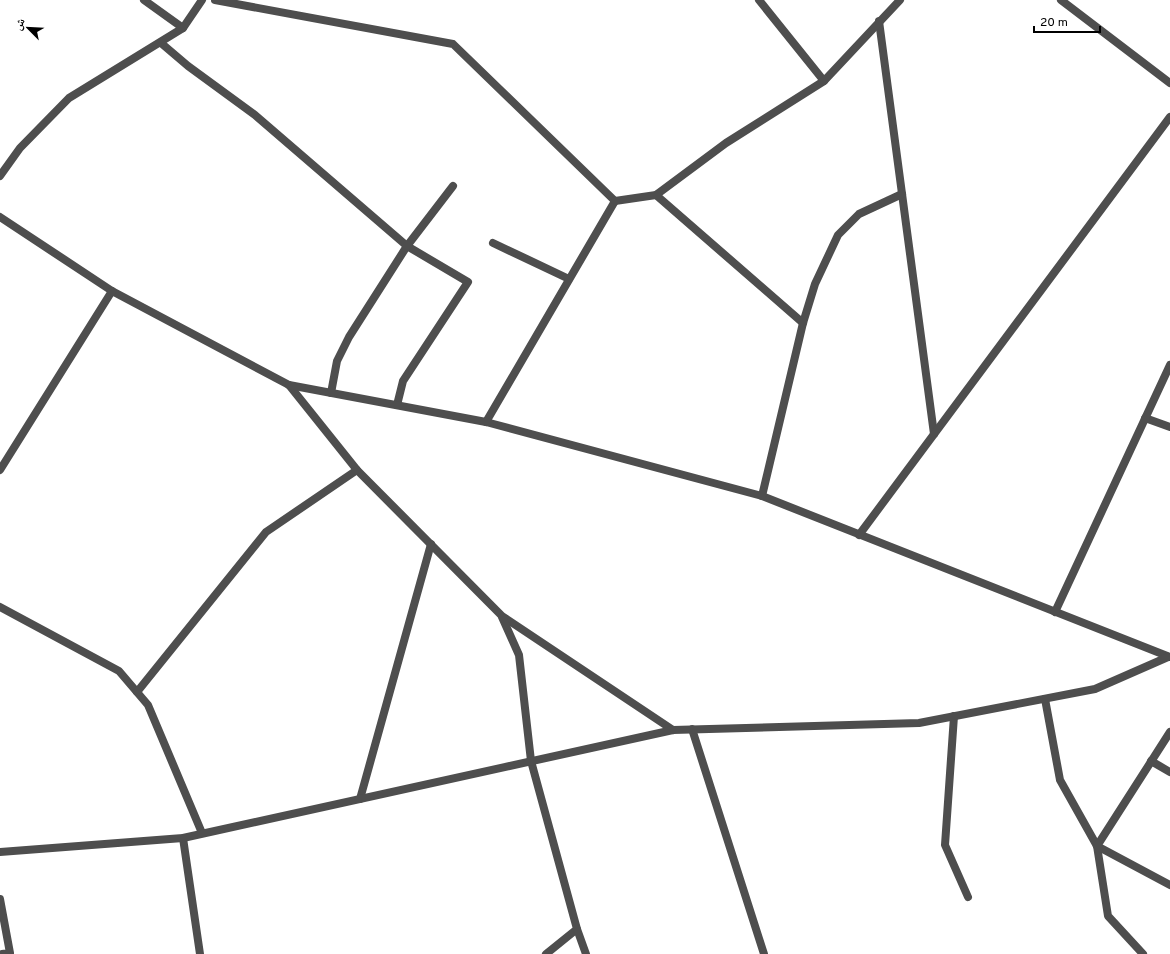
<svg xmlns="http://www.w3.org/2000/svg" width="1170" height="954" font-family="Overpass,'Noto Naskh Arabic',sans-serif">
  <style>
    .lines { fill: none; stroke-linecap: round; stroke-linejoin: round }
    .service { stroke: #4e4e4e; stroke-width: 8 }
    .minor { stroke: #4e4e4e; stroke-width: 8 }
  </style>
  <rect width="100%" height="100%" fill="#fff"/>
  <g class="lines">
    <g class="service">
      <polyline points="144,0 183,28"/>
      <polyline points="493,243 569,279"/>
    </g>
    <g class="minor">
      <polyline points="215,0 453,44 615,201 486,422"/>
      <polyline points="759,0 824,81"/>
      <polyline points="1061,0 1170,83"/>
      <polyline points="879,21 934,434"/>
      <polyline points="161,43 188,66 255,115 407,246 468,282 403,381 397,405"/>
      <polyline points="0,176 20,148 69,98 183,28 202,0"/>
      <polyline points="656,195 803,323"/>
      <polyline points="615,201 656,195 726,143 824,81 900,0"/>
      <polyline points="0,217 112,291 289,385 357,470 502,616 673,730"/>
      <polyline points="289,385 486,422 762,496 1170,657"/>
      <polyline points="331,393 337,361 349,337 407,246 453,186"/>
      <polyline points="1145,418 1170,427"/>
      <polyline points="0,470 112,291"/>
      <polyline points="762,496 803,323 815,284 838,235 859,214 902,194"/>
      <polyline points="859,535 1170,117"/>
      <polyline points="0,607 119,671 148,705 202,833"/>
      <polyline points="1055,612 1170,365"/>
      <polyline points="502,617 519,655 531,761 577,929 546,954"/>
      <polyline points="137,692 266,532 357,470"/>
      <polyline points="1045,699 1060,780 1097,846 1108,916 1143,954"/>
      <polyline points="954,716 945,845 968,897"/>
      <polyline points="692,729 764,954"/>
      <polyline points="1170,732 1097,846 1170,885"/>
      <polyline points="1151,761 1170,772"/>
      <polyline points="360,799 431,544"/>
      <polyline points="183,838 200,954"/>
      <polyline points="0,852 183,838 673,730 919,723 1095,689 1168,657"/>
      <polyline points="0,899 10,953 2,954"/>
      <polyline points="577,929 586,954"/>
    </g>
  </g>
  <g transform="translate(28 28) rotate(294)" stroke="#ffffff" stroke-width="3" paint-order="stroke">
  <path d="M0-3L7 15L0 10L-7 15Z" fill="#000000"/>
  <text y="-6" font-size="11" font-weight="bold" text-anchor="middle" fill="#000000">ش</text>
  </g>
  <path d="M1034 26v6h66v-6" fill="none" stroke="#000000" stroke-width="2"/>
  <text x="1040" y="26" font-size="12" fill="#000000" stroke="#ffffff" stroke-width="3" paint-order="stroke">20 m</text>
</svg>
